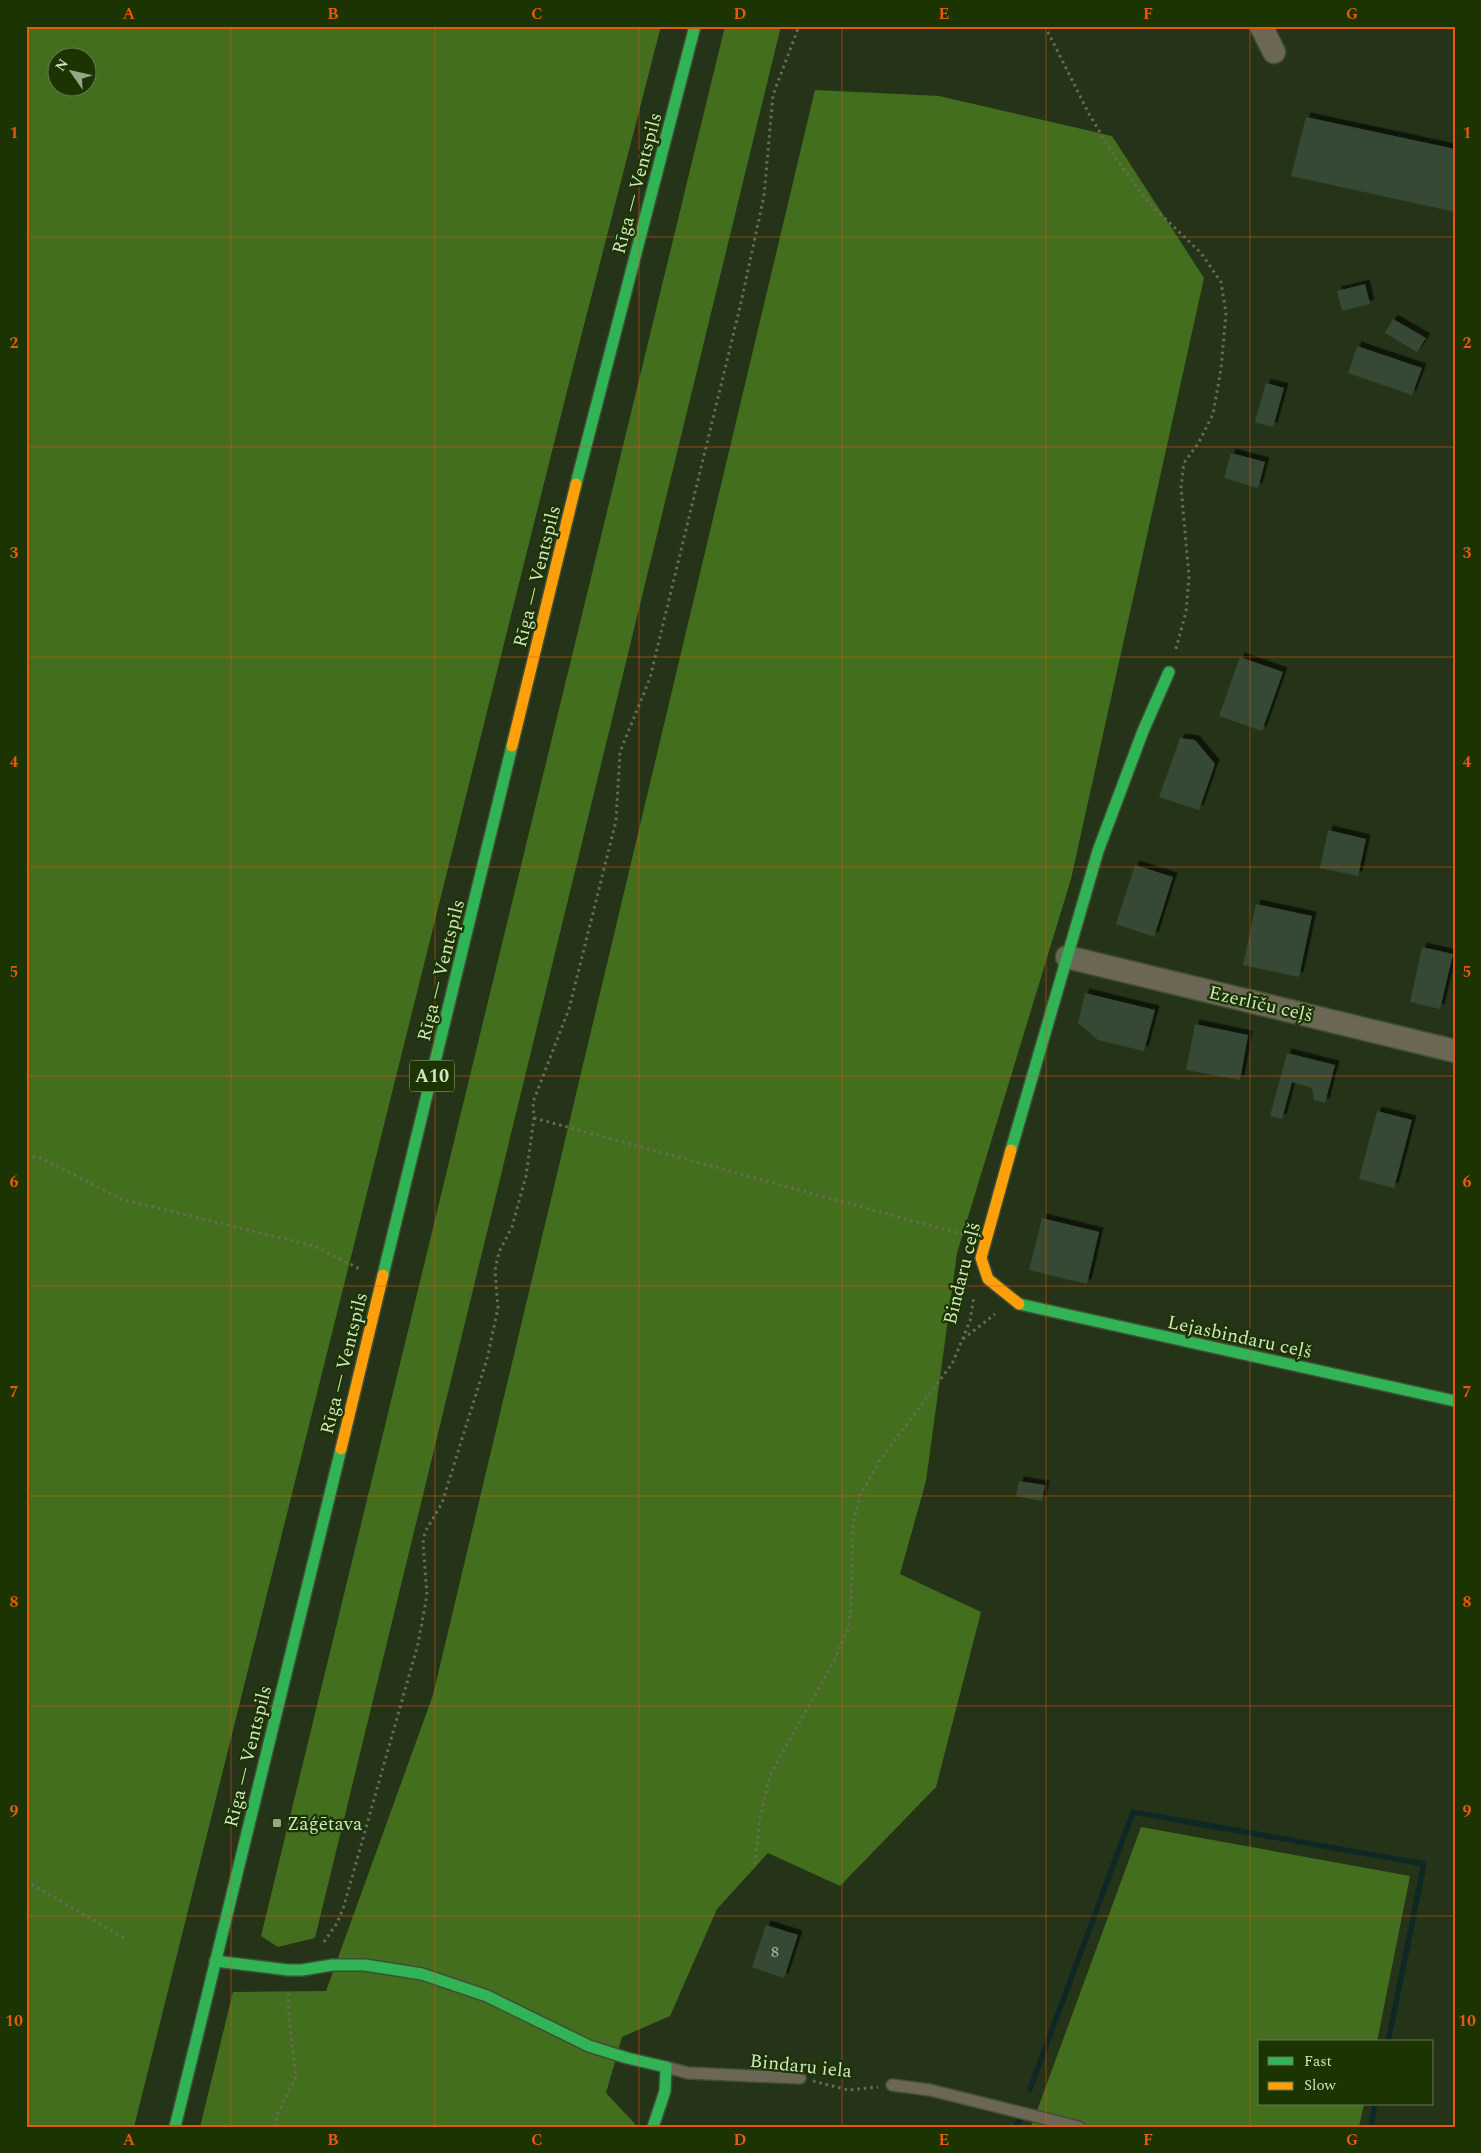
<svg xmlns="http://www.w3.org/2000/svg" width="1481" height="2153" font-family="Spectral,serif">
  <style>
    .forest { fill: #436e1d; fill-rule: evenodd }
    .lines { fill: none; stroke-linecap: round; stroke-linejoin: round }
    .stream { stroke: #0f2826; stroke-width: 5.5 }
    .building { fill: #354934; filter: url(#shadow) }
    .lane-casing { stroke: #404e36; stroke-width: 14 }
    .street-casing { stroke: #404e36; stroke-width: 25 }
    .fast-casing { stroke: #404e36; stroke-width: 14 }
    .slow-casing { stroke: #404e36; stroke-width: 14 }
    .path { stroke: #696a58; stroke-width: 3; stroke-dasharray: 2.5 4; stroke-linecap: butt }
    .lane { stroke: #6c6754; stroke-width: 11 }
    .street { stroke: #6c6754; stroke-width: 22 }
    .fast { stroke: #30b455; stroke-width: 11 }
    .slow { stroke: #ff9f0a; stroke-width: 11 }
    .grid { fill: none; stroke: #e8590c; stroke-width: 1; stroke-opacity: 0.55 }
    .poi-dot { fill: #94a787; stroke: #1b3402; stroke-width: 2 }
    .labels { text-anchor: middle; stroke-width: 4.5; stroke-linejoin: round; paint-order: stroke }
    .number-label { font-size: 16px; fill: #a9be9f }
    .shield { fill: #1b3402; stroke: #9ab089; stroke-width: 1 }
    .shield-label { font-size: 18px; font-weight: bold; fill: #d0e5c3 }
    .street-label { font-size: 19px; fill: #d0e5c3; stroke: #1b3402 }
    .poi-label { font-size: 19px; fill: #d0e5c3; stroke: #1b3402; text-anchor: start }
    .neatline { fill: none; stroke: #e8590c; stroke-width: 2 }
    .grid-label { font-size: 16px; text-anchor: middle; font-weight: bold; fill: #e8590c }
  </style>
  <defs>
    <filter id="shadow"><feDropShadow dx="4.5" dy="-4.5" stdDeviation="0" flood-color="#0009"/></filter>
  </defs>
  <rect width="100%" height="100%" fill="#253418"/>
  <g class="forest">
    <path d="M26,26h635l-94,365 -433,1736h-108zM58,58h30v30h-30z"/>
    <polygon points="725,26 781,26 315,1938 278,1947 261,1936"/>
    <polygon points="815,90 939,96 1112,136 1204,278 1071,879 957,1253 926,1481 900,1574 981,1612 936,1787 840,1886 768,1853 717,1909 670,2016 622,2037 606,2093 638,2127 200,2127 233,1992 326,1991 433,1695"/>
    <polygon points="1141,1827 1410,1876 1377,2042 1260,2042 1260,2104 1364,2104 1359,2127 1031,2127"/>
  </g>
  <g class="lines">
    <g class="stream">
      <polyline points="1030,2089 1133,1812 1424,1864 1388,2042"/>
      <polyline points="1016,2127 1021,2115"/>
      <polyline points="1371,2127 1375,2104"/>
    </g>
  </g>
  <g class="building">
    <polygon points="1306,117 1455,149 1455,212 1291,176"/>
    <polygon points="1365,284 1370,304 1342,311 1337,291"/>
    <polygon points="1393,319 1426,338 1417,352 1385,333"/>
    <polygon points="1357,346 1422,368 1412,395 1348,373"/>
    <polygon points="1266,383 1284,388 1273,427 1255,422"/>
    <polygon points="1231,453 1265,462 1258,488 1224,478"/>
    <polygon points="1240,657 1283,672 1262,731 1219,716"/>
    <polygon points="1180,738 1195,740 1215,764 1199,810 1159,797"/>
    <polygon points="1328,830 1366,839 1358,876 1320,868"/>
    <polygon points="1135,865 1173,877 1154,937 1116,924"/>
    <polygon points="1256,904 1312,916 1299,977 1243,965"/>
    <polygon points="1422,947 1453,954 1440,1009 1410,1002"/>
    <polygon points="1085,993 1155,1010 1144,1051 1098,1040 1078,1023"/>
    <polygon points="1195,1024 1248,1035 1240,1080 1186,1070"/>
    <polygon points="1287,1053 1335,1065 1325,1103 1314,1100 1312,1088 1292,1082 1282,1119 1270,1116"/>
    <polygon points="1377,1111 1412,1120 1394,1188 1359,1179"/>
    <polygon points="1042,1218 1099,1232 1087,1284 1029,1270"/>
    <polygon points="1019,1481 1045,1485 1042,1501 1016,1496"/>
    <polygon points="766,1925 798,1935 784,1978 752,1967"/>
  </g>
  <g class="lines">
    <defs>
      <g id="lane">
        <polyline points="666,2067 688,2073 800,2078"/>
        <polyline points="892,2085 930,2090 1079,2127"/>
      </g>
      <g id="street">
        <polyline points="1261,26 1274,52"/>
        <polyline points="1067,957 1455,1051"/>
      </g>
      <g id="fast">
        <polyline points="576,484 695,26"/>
        <polyline points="1011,1150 1098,851 1143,731 1169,672"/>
        <polyline points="383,1275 512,746"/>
        <polyline points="1019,1304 1455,1401"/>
        <polyline points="215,1961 288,1970 302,1970 332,1965 365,1965 422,1974 487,1996 589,2046 627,2058 666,2067 665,2091 653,2127"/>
        <polyline points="175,2127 341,1449"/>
      </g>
      <g id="slow">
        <polyline points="512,746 576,484"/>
        <polyline points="1011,1150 981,1258 988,1279 1019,1304"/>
        <polyline points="341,1449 383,1275"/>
      </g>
    </defs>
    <use href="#lane" class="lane-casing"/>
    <use href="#street" class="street-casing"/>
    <use href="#fast" class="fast-casing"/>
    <use href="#slow" class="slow-casing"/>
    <g class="path">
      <polyline points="1045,26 1089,114 1116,159 1149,203 1201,253 1221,282 1226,313 1221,369 1213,414 1199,442 1184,463 1181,487 1189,577 1186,612 1175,652"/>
      <polyline points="534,1118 965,1235"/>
      <polyline points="26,1156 41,1158 121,1199 314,1246 362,1270"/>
      <polyline points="963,1339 995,1314"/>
      <polyline points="755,1864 760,1818 770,1775 834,1661 848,1629 851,1607 853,1523 860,1495 880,1460 952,1364 970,1321 974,1296"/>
      <polyline points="26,1881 126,1939"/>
      <polyline points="324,1942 337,1923 343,1909 418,1644 427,1595 423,1543 425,1532 442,1503 487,1359 498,1308 495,1270 499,1252 512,1227 526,1176 534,1118 533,1102 569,1009 616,821 620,752 650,678 740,307 764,196 773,95 799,26"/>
      <polyline points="813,2081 848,2090 878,2087"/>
      <polyline points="275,2127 278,2113 296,2077 289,2017 288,1992"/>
    </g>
    <use href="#lane" class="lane"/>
    <use href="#street" class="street"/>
    <use href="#fast" class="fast"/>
    <use href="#slow" class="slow"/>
  </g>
  <path class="grid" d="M231,26v2101M435,26v2101M639,26v2101M842,26v2101M1046,26v2101M1250,26v2101M26,237h1429M26,447h1429M26,657h1429M26,867h1429M26,1076h1429M26,1286h1429M26,1496h1429M26,1706h1429M26,1916h1429"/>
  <rect class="poi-dot" x="272" y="1818" width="10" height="10" rx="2.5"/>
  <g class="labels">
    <g class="number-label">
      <text x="775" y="1957">8</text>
    </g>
    <rect class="shield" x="409.5" y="1060.5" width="45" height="31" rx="4"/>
    <g class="shield-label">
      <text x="432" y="1082">A10</text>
    </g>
    <g class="street-label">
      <text transform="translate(636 183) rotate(-75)" y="7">Rīga — Ventspils</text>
      <text transform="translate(536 576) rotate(-76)" y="7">Rīga — Ventspils</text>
      <text transform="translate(440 970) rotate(-76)" y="7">Rīga — Ventspils</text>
      <text transform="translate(1261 1003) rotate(13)" y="7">Ezerlīču ceļš</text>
      <text transform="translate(961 1273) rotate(-76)" y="7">Bindaru ceļš</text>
      <text transform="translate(1240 1336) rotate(12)" y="7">Lejasbindaru ceļš</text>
      <text transform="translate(343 1363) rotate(-76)" y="7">Rīga — Ventspils</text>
      <text transform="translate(247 1756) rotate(-76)" y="7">Rīga — Ventspils</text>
      <text transform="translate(801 2065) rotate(6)" y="7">Bindaru iela</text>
    </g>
    <g class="poi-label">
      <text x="287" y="1830">Zāģētava</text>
    </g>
  </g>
  <rect width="1481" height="2153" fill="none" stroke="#1b3402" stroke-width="55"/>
  <rect x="1258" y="2040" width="175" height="65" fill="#1b3402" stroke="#637b4f"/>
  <rect x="1268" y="2057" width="25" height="8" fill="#30b455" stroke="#637b4f"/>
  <text x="1304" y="2066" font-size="15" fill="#d0e5c3">Fast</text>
  <rect x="1268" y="2082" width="25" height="8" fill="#ff9f0a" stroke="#637b4f"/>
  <text x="1304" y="2090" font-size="15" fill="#d0e5c3">Slow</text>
  <g transform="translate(72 72) rotate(304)"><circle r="24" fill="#1b3402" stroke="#637b4f"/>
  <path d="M0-4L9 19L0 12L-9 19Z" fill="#94a787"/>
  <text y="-8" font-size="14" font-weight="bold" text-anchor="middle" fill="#d0e5c3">N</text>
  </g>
  <rect x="28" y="28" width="1426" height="2098" class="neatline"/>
  <g class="grid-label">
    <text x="129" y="19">A</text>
    <text x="333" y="19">B</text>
    <text x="537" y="19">C</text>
    <text x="740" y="19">D</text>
    <text x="944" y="19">E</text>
    <text x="1148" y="19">F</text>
    <text x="1352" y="19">G</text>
    <text x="14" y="138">1</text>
    <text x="1467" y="138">1</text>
    <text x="14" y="348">2</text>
    <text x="1467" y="348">2</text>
    <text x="14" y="558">3</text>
    <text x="1467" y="558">3</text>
    <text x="14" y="767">4</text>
    <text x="1467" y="767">4</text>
    <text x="14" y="977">5</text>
    <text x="1467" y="977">5</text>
    <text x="14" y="1187">6</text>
    <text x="1467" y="1187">6</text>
    <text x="14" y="1397">7</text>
    <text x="1467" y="1397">7</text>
    <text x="14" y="1607">8</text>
    <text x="1467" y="1607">8</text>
    <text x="14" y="1816">9</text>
    <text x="1467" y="1816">9</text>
    <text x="14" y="2026">10</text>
    <text x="1467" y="2026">10</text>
    <text x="129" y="2145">A</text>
    <text x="333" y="2145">B</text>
    <text x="537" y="2145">C</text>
    <text x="740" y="2145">D</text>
    <text x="944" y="2145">E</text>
    <text x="1148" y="2145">F</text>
    <text x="1352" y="2145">G</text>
  </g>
</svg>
